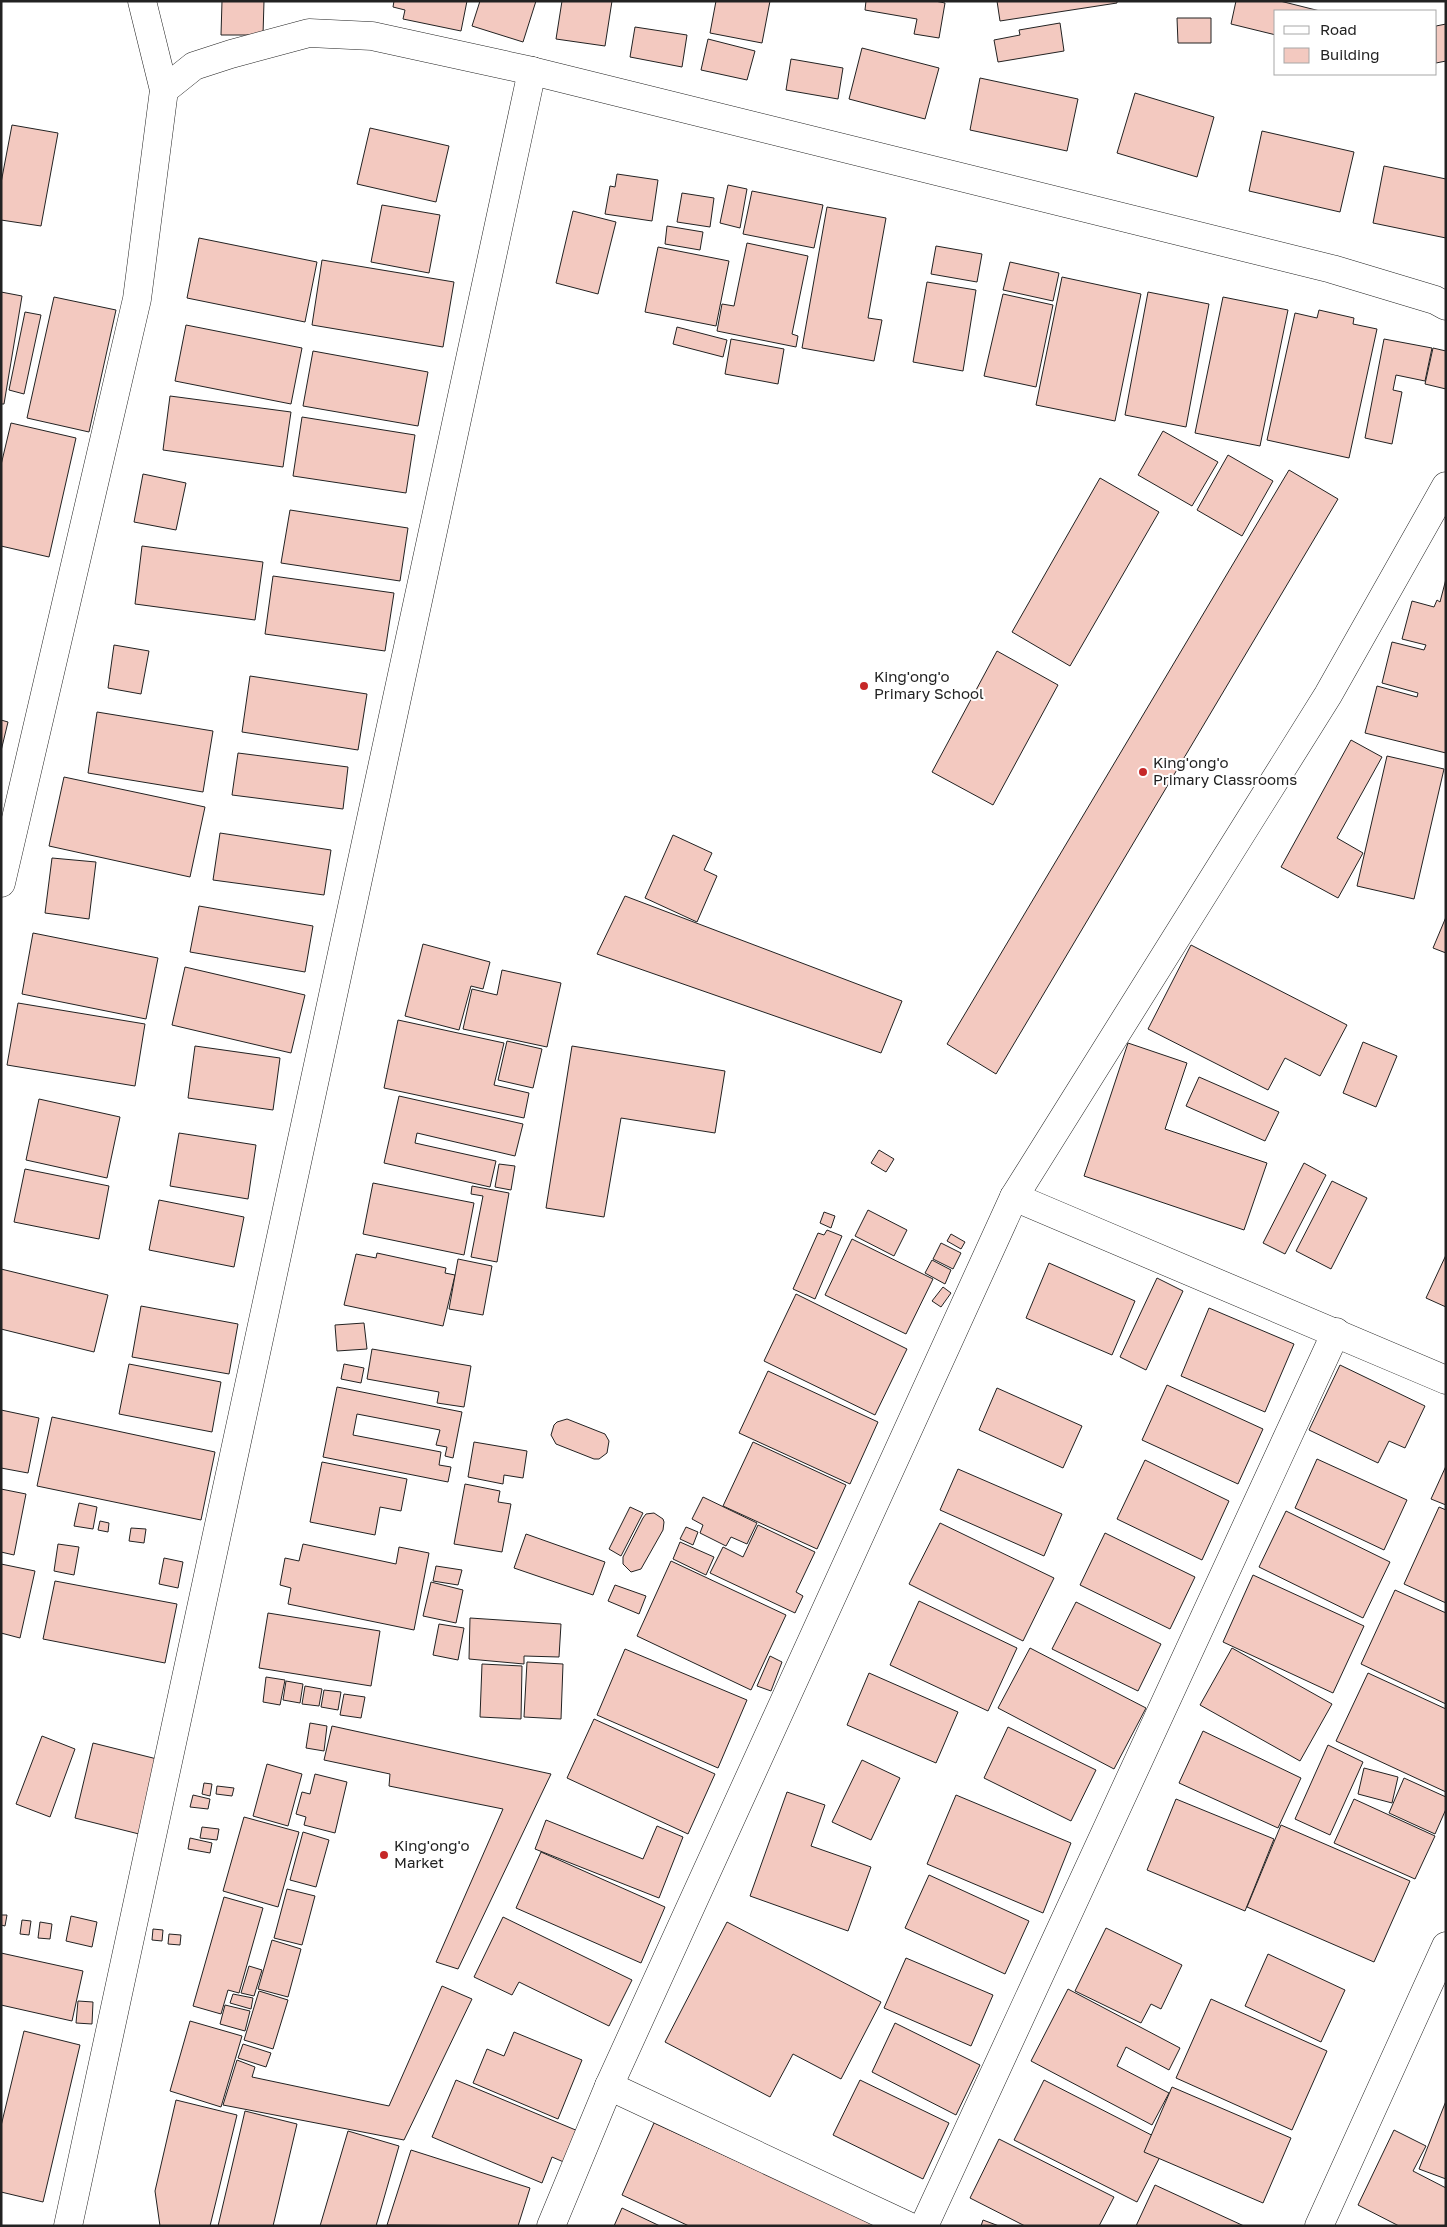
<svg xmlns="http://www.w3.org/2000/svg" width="1447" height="2227" font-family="'Golos Text',sans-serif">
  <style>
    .building { fill: #f3c9c0; stroke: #222 }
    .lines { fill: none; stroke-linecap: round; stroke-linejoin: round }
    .minor-casing { stroke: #222; stroke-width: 29 }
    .minor { stroke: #fff; stroke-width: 28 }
    .poi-dot { fill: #c62828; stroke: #fff; stroke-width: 2 }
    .labels { text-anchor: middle; stroke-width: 4; stroke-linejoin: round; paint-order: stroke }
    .poi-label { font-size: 15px; fill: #222; stroke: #fff; text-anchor: start }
  </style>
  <rect width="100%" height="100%" fill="#fff"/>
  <g class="building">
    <polygon points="222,1 264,1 263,35 221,35"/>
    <polygon points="394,1 467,1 461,31 403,19 405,10 393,7"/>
    <polygon points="480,1 536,1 523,42 472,26"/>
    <polygon points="562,1 612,1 605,46 556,39"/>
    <polygon points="716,1 770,1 762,43 710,33"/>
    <polygon points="866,1 935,1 945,3 939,38 914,34 917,19 865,10"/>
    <polygon points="997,1 1117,1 1117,3 1000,21"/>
    <polygon points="1236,1 1280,1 1320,11 1276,11 1276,35 1231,24"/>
    <polygon points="1177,18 1211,18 1211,43 1178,43"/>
    <polygon points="1060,23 1064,51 998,62 994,40 1020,35 1019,30"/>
    <polygon points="1446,24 1446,61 1436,63 1436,26"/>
    <polygon points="635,27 687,35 682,67 630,57"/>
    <polygon points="708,39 755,51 747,80 701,70"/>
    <polygon points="862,48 939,68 925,119 849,99"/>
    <polygon points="791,59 843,68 838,99 786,90"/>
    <polygon points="980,78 1078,99 1067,151 970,130"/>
    <polygon points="1135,93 1214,117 1197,177 1117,153"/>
    <polygon points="12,125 58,133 41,226 1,220 1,183"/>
    <polygon points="370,128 449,146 436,202 357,184"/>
    <polygon points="1262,131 1354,152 1340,212 1249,191"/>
    <polygon points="1384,166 1446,179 1446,238 1373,223"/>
    <polygon points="617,174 658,180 652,221 605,214 610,186 615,187"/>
    <polygon points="728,185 747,189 740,228 720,223"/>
    <polygon points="752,191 823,205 814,248 743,234"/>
    <polygon points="682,193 714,198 710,227 677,222"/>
    <polygon points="382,205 440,215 429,273 371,262"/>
    <polygon points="827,207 886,218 868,318 882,320 874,361 802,348"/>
    <polygon points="573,211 616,222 598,294 556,283"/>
    <polygon points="667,226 703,232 700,250 665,244"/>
    <polygon points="199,238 317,262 305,322 187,298"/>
    <polygon points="747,243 808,256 792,334 798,336 796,347 717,331 722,304 734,306"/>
    <polygon points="936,246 982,254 977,282 931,274"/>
    <polygon points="658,247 729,261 716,326 645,312"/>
    <polygon points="322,260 454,282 443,347 312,325"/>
    <polygon points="1010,262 1059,273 1053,301 1003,290"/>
    <polygon points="1062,277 1141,294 1115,421 1036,405"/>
    <polygon points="927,282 976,290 963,371 913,362"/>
    <polygon points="1,292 22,296 4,404 1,404"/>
    <polygon points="1148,292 1209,304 1186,427 1125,415"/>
    <polygon points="1003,294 1053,305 1036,387 984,376"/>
    <polygon points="54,297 116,310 89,432 27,418"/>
    <polygon points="1223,297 1288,310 1260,446 1195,433"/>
    <polygon points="1319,310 1354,318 1353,324 1377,329 1349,458 1267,440 1295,313 1317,318"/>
    <polygon points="25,312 41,315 24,394 9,390"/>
    <polygon points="186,325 302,348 291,404 175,381"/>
    <polygon points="677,327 727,340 723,357 673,344"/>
    <polygon points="731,339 784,349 778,384 725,374"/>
    <polygon points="1384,339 1432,348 1425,381 1396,375 1393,390 1402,392 1392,444 1365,438"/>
    <polygon points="1433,348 1446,351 1446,389 1425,384"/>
    <polygon points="313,351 428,372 418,426 303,406"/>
    <polygon points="170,396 291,412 283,467 163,450"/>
    <polygon points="302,417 415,435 406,493 293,476"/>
    <polygon points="11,423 76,438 49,557 1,546 1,465"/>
    <polygon points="1163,431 1218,462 1192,506 1138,475"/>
    <polygon points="1228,455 1273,481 1242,536 1197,510"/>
    <polygon points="1289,470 1338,499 996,1074 947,1044"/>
    <polygon points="143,474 186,483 176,530 134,522"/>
    <polygon points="1100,478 1159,512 1070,666 1012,632"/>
    <polygon points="290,510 408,528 400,581 281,563"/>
    <polygon points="142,546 263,562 255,620 135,604"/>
    <polygon points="273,576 394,593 385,651 265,634"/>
    <polygon points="1446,579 1446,753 1365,733 1377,686 1417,697 1418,693 1382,683 1392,642 1424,650 1426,645 1402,639 1412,601 1434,607 1437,600 1440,602"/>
    <polygon points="114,645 149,651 141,694 108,688"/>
    <polygon points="997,651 1058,685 993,805 932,772"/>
    <polygon points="250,676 367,694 358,750 242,732"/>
    <polygon points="97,712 213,731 203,792 88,773"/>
    <polygon points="1,720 8,722 1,751"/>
    <polygon points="1351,740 1382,757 1337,838 1363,853 1338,898 1281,867"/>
    <polygon points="238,753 348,767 343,809 232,795"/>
    <polygon points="1387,756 1444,769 1414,899 1357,886"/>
    <polygon points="64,777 205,807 190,877 49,846"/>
    <polygon points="220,833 331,850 324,895 213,880"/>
    <polygon points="673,835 712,853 704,870 717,876 697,922 645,898"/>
    <polygon points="52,858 96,862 89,919 45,913"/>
    <polygon points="625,896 902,1001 881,1053 597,954"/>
    <polygon points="199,906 313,926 305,972 190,952"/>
    <polygon points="1446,917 1446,953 1433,948"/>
    <polygon points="33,933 158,958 146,1019 22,994"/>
    <polygon points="423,944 490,962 483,989 471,986 459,1030 405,1016"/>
    <polygon points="1191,945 1347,1025 1320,1076 1285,1058 1268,1090 1148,1029"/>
    <polygon points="185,967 305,995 291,1053 172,1025"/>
    <polygon points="502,970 561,983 547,1047 463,1029 472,989 497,995"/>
    <polygon points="18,1003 145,1024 135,1086 7,1065"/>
    <polygon points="398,1020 504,1043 494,1085 529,1093 524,1118 384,1088"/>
    <polygon points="507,1041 542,1049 533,1088 498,1080"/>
    <polygon points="1363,1042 1397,1056 1376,1107 1343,1093"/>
    <polygon points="1128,1043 1187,1063 1165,1129 1267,1163 1244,1230 1084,1176"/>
    <polygon points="195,1046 280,1058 273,1110 188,1098"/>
    <polygon points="572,1046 725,1071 715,1133 621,1118 604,1217 546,1208"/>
    <polygon points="1199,1077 1279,1112 1265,1141 1186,1106"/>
    <polygon points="399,1096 523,1124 515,1156 417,1133 415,1143 496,1161 490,1187 384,1163"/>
    <polygon points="39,1099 120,1117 107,1178 26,1160"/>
    <polygon points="179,1133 256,1145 248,1199 170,1186"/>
    <polygon points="879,1150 894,1159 886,1172 871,1163"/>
    <polygon points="1304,1163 1326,1175 1285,1254 1263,1243"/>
    <polygon points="499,1164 515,1166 511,1190 495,1187"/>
    <polygon points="25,1169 109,1186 99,1239 14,1222"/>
    <polygon points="1332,1181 1367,1198 1331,1269 1296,1251"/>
    <polygon points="373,1183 474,1203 464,1255 363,1234"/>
    <polygon points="472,1186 509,1193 497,1262 471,1257 483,1196 471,1194"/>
    <polygon points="159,1200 244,1217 234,1267 149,1250"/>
    <polygon points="868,1210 907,1230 894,1256 855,1236"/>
    <polygon points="824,1212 835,1216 831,1228 820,1223"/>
    <polygon points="827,1230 842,1236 815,1299 793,1289 818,1233 824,1235"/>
    <polygon points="951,1234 965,1242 961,1249 947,1241"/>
    <polygon points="852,1239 933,1279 906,1334 825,1295"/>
    <polygon points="941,1243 961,1253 953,1269 933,1259"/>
    <polygon points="377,1253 446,1268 445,1273 455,1275 443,1326 344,1305 356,1254 376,1258"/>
    <polygon points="1446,1255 1446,1307 1426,1298"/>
    <polygon points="458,1259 492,1266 483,1315 449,1309"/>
    <polygon points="932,1260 951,1270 945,1284 925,1273"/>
    <polygon points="1049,1263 1135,1301 1112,1355 1026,1318"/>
    <polygon points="1,1269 108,1295 94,1352 1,1329"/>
    <polygon points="1157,1278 1183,1291 1146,1370 1120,1357"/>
    <polygon points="943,1287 951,1293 941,1307 932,1301"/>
    <polygon points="796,1294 907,1349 875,1415 764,1361"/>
    <polygon points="141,1306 238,1324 229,1374 132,1357"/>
    <polygon points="1209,1308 1294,1344 1265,1412 1181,1376"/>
    <polygon points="364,1323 367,1349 337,1351 335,1325"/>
    <polygon points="372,1349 471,1366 464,1407 437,1403 439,1392 367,1379"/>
    <polygon points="129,1364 221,1382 212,1432 119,1414"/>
    <polygon points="344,1364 364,1368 361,1383 341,1379"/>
    <polygon points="1340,1365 1425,1406 1405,1448 1389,1441 1378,1463 1309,1430"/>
    <polygon points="768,1371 878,1422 850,1484 739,1433"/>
    <polygon points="1167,1385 1263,1429 1238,1484 1142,1440"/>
    <polygon points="337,1387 462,1412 453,1458 445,1456 447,1447 436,1445 440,1430 357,1414 353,1435 441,1452 439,1465 451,1467 448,1482 323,1457"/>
    <polygon points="997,1388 1082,1426 1063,1468 979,1430"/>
    <polygon points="1,1410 39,1418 28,1473 1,1468"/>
    <polygon points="52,1417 215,1452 201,1520 37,1486"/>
    <polygon points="567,1419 605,1434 609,1441 607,1453 599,1459 594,1459 556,1444 551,1435 554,1425 557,1422"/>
    <polygon points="474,1442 527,1451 523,1478 504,1475 503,1484 468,1477"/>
    <polygon points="753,1442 846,1485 817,1549 723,1506"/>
    <polygon points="1317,1459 1407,1500 1384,1550 1295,1508"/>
    <polygon points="1145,1460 1229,1501 1202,1560 1117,1519"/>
    <polygon points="322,1462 407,1479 401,1511 380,1507 375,1535 310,1522"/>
    <polygon points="1446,1466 1446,1505 1431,1499"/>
    <polygon points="958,1469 1062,1514 1044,1556 940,1510"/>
    <polygon points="465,1484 500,1491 498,1502 511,1504 502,1552 454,1544"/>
    <polygon points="1,1489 26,1494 14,1555 1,1552"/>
    <polygon points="703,1497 757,1523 747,1544 731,1537 726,1546 700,1533 703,1525 692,1519"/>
    <polygon points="79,1503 97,1507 93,1529 74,1526"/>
    <polygon points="630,1507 643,1513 621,1556 609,1549"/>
    <polygon points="1439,1507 1446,1510 1446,1603 1404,1584"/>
    <polygon points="1286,1511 1390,1562 1363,1618 1259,1567"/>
    <polygon points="654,1513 663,1519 664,1522 663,1530 641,1569 631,1572 623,1564 623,1557 643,1518 646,1514"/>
    <polygon points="100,1521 109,1523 108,1532 98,1530"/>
    <polygon points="940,1523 1054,1578 1023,1641 909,1584"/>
    <polygon points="758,1525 815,1552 796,1592 803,1596 795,1613 710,1573 723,1547 743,1557"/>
    <polygon points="686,1527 698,1532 693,1545 680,1539"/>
    <polygon points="131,1528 146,1529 144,1543 129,1541"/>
    <polygon points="1105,1533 1195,1577 1170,1629 1080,1585"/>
    <polygon points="526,1534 605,1562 593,1595 514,1568"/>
    <polygon points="680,1542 714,1557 706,1575 673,1559"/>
    <polygon points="58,1544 79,1547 74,1575 54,1571"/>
    <polygon points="303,1544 396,1564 399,1547 429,1553 414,1630 288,1604 291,1588 280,1585 285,1558 299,1561"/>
    <polygon points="164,1558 183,1562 178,1588 159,1584"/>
    <polygon points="671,1561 786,1615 751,1690 637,1636"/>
    <polygon points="1,1564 35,1571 20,1638 1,1633"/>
    <polygon points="436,1566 462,1570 458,1585 433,1581"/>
    <polygon points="1253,1575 1364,1626 1333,1693 1223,1642"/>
    <polygon points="55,1581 177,1604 165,1663 43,1639"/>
    <polygon points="431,1582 463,1590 456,1623 423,1616"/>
    <polygon points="615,1585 646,1596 639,1614 608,1601"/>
    <polygon points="1395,1590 1446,1613 1446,1704 1361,1664"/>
    <polygon points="919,1601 1017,1648 988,1711 890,1665"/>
    <polygon points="1076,1602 1161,1644 1138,1691 1052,1649"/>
    <polygon points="268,1613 380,1631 371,1686 259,1668"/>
    <polygon points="470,1618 561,1624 559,1657 524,1656 524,1664 469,1659"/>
    <polygon points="439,1624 464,1628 458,1660 433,1655"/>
    <polygon points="1030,1648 1146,1708 1114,1769 998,1708"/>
    <polygon points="1232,1648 1332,1704 1300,1761 1200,1705"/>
    <polygon points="625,1649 747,1700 718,1768 597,1715"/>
    <polygon points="770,1656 782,1662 771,1691 757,1686"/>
    <polygon points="527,1662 563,1664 561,1719 524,1717"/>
    <polygon points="482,1664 522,1666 521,1719 480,1717"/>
    <polygon points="869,1673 958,1712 936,1763 847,1725"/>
    <polygon points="1368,1673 1446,1709 1446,1792 1336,1741"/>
    <polygon points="266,1677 285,1680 280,1705 263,1702"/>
    <polygon points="286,1681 303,1684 300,1703 283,1700"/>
    <polygon points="305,1686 322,1689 319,1706 302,1704"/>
    <polygon points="324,1690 341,1692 338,1710 321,1707"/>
    <polygon points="344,1694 365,1697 361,1718 340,1715"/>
    <polygon points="594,1719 715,1774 688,1834 567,1778"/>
    <polygon points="310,1723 327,1726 324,1751 306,1748"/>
    <polygon points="332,1726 551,1774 458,1969 436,1962 503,1809 389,1786 390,1774 324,1760"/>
    <polygon points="1008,1727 1096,1770 1071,1821 984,1778"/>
    <polygon points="1203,1731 1301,1778 1278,1828 1179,1783"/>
    <polygon points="42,1736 75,1749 50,1817 16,1804"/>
    <polygon points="93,1743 161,1760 143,1835 75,1818"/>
    <polygon points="1328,1745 1363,1762 1330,1835 1295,1819"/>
    <polygon points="862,1760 900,1778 871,1840 832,1822"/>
    <polygon points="267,1764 302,1774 288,1826 253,1816"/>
    <polygon points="1364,1768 1398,1777 1392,1803 1358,1794"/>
    <polygon points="315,1774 347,1782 335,1833 304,1825 306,1817 296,1814 302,1792 310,1794"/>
    <polygon points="1404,1778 1446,1797 1446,1809 1435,1834 1389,1813"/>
    <polygon points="204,1783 212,1784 210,1796 202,1794"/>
    <polygon points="217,1786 234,1788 232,1796 216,1794"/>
    <polygon points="787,1792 825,1805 811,1846 871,1867 848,1931 750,1896"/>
    <polygon points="193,1795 210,1799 208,1809 190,1807"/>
    <polygon points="956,1795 1071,1843 1043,1913 927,1864"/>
    <polygon points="1176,1799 1274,1839 1245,1911 1147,1870"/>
    <polygon points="1354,1799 1435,1836 1415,1879 1334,1843"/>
    <polygon points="244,1817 299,1832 278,1907 223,1891"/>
    <polygon points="546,1820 643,1859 657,1826 683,1837 659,1898 535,1849"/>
    <polygon points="1281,1825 1410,1881 1374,1962 1247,1907"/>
    <polygon points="202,1827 219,1829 217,1840 200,1838"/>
    <polygon points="303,1832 329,1840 316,1887 290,1880"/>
    <polygon points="190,1838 212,1843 210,1853 188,1849"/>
    <polygon points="541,1852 665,1907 641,1963 516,1908"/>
    <polygon points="929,1875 1029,1921 1005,1974 905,1928"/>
    <polygon points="287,1889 315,1896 302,1945 274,1938"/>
    <polygon points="224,1897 263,1908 239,1993 228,1990 221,2014 193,2006"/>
    <polygon points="1,1915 7,1915 5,1926 1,1925"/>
    <polygon points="71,1916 97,1922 92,1947 66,1941"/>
    <polygon points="503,1917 632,1980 609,2026 519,1982 512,1995 474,1977"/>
    <polygon points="22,1920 31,1921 29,1935 20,1934"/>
    <polygon points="40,1922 52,1924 50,1939 38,1938"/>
    <polygon points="727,1922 881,2002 841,2079 793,2054 770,2097 665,2042"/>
    <polygon points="1106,1928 1182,1965 1161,2009 1151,2004 1141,2023 1075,1991"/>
    <polygon points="153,1929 163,1930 162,1941 152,1940"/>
    <polygon points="169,1934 181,1935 180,1945 168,1944"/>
    <polygon points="272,1940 301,1949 288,1997 258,1989"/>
    <polygon points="1,1953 83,1971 72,2021 1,2005"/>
    <polygon points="1268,1954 1345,1990 1321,2042 1245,2006"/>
    <polygon points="906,1958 993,1995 971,2046 884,2008"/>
    <polygon points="249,1966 262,1970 254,1996 241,1993"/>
    <polygon points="442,1986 472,1999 404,2140 223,2105 237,2060 255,2067 252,2077 389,2106"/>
    <polygon points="1068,1989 1180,2048 1169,2070 1126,2047 1117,2066 1169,2093 1152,2125 1031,2061"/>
    <polygon points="259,1991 288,2000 273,2049 244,2040"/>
    <polygon points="233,1994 253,1998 251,2009 230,2003"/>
    <polygon points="1211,1999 1327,2051 1292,2130 1176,2078"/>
    <polygon points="78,2001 93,2002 92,2024 76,2023"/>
    <polygon points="225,2005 250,2011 245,2031 220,2024"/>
    <polygon points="190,2021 242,2036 221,2107 170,2091"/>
    <polygon points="895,2023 980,2065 956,2115 872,2072"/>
    <polygon points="24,2031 80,2045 43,2202 1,2192 1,2126"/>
    <polygon points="514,2032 582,2060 558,2119 473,2083 487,2049 504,2056"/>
    <polygon points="243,2044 271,2053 266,2067 238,2058"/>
    <polygon points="456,2080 578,2131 566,2163 552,2157 542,2183 432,2137"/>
    <polygon points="860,2080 949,2123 923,2179 833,2135"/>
    <polygon points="1044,2080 1167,2143 1137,2202 1014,2140"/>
    <polygon points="1172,2087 1291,2138 1263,2203 1144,2152"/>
    <polygon points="176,2100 237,2115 210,2226 160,2226 155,2191"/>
    <polygon points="1446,2101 1446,2179 1419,2169"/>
    <polygon points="245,2111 297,2124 273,2226 218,2226"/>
    <polygon points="654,2123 878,2226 689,2226 622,2195"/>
    <polygon points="1394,2130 1426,2146 1413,2171 1446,2188 1446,2226 1399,2226 1358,2205"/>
    <polygon points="348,2131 399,2146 376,2226 320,2226"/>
    <polygon points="999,2139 1114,2197 1099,2226 1025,2226 970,2198"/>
    <polygon points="411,2150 530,2188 518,2226 387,2225"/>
    <polygon points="1155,2185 1244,2226 1136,2226"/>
    <polygon points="622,2208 660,2226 614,2226"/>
    <polygon points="983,2220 999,2226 981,2226"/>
  </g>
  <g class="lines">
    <defs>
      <g id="minor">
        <polyline points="142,1 164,90"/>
        <polyline points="1,883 137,299 164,90 194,66 231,54 309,33 372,36 532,71 1332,269 1435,300 1446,306"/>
        <polyline points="1014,1197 1328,695 1446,486"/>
        <polyline points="609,2086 908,2226"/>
        <polyline points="68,2226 532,71"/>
        <polyline points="551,2226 609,2086 1014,1197 1446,1380"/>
        <polyline points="924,2226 1336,1332"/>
        <polyline points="1319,2226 1446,1946"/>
      </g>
    </defs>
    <use href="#minor" class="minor-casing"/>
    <use href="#minor" class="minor"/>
  </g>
  <g class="poi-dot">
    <circle cx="864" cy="686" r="5"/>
    <circle cx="1143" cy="772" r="5"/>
    <circle cx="384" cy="1855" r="5"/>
  </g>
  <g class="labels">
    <g class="poi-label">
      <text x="874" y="682">King'ong'o<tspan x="874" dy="17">Primary School</tspan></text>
      <text x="1153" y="768">King'ong'o<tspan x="1153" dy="17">Primary Classrooms</tspan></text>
      <text x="394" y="1851">King'ong'o<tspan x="394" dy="17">Market</tspan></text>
    </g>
  </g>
  <rect width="1447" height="2227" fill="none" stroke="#222222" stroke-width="5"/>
  <rect x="1274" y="10" width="162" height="65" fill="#ffffff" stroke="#a7a7a7"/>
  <rect x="1284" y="26" width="25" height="8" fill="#ffffff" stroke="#a7a7a7"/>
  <text x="1320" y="35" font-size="15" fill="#222222">Road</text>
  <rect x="1284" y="48" width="25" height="15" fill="#f3c9c0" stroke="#a7a7a7"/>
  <text x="1320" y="60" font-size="15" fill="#222222">Building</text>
</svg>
